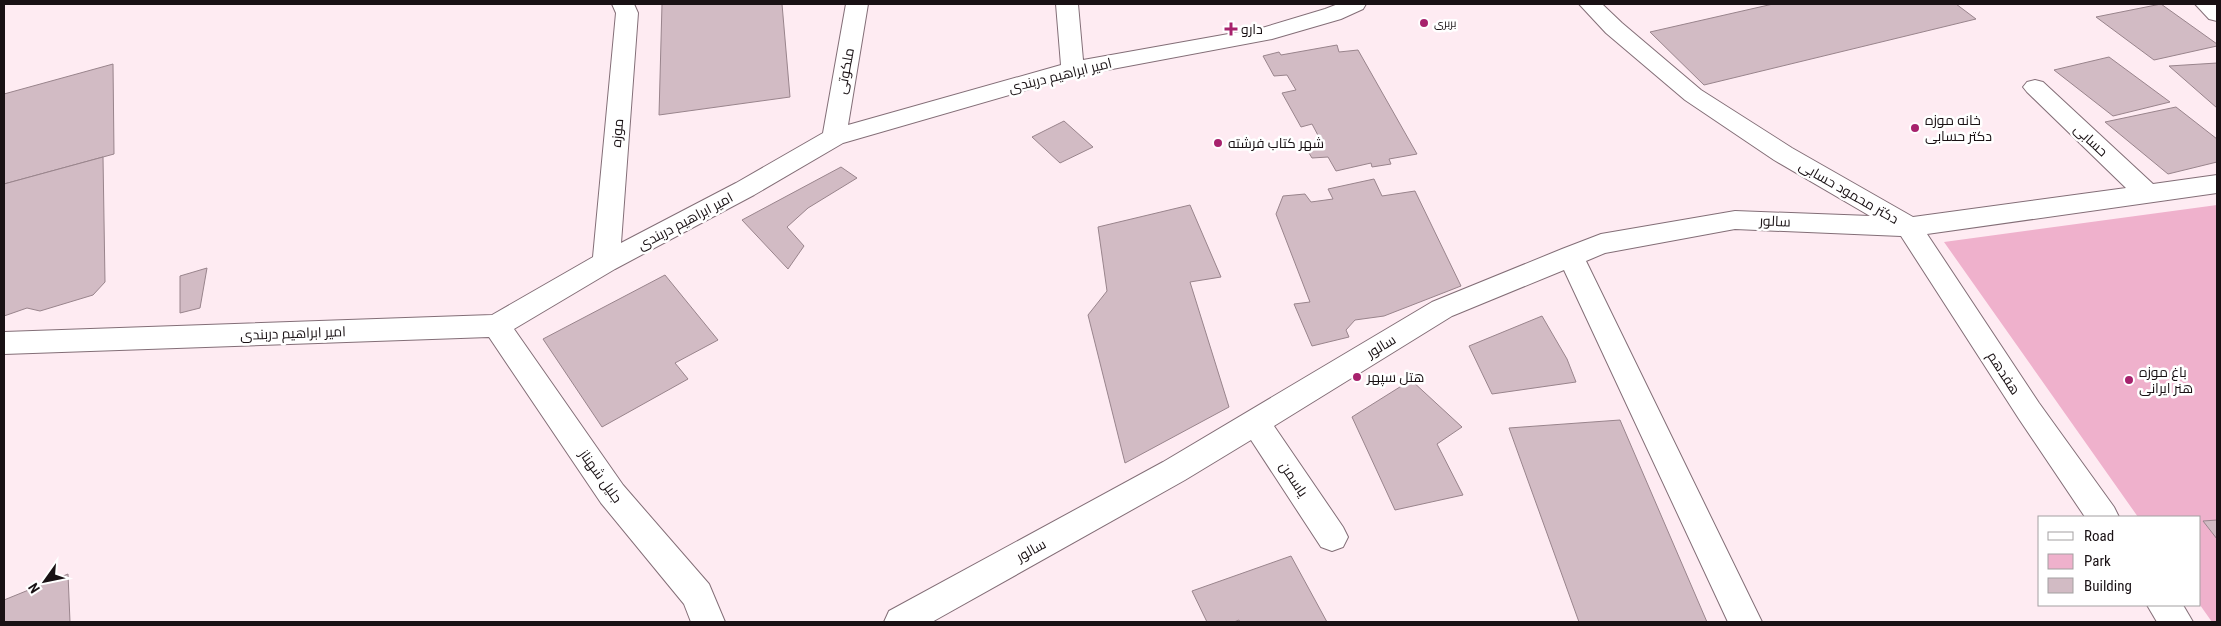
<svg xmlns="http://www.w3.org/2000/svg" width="2221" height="626" font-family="'Roboto Condensed',Cairo,sans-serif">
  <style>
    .green { fill: #efb1cc }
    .building { fill: #d2bbc4; stroke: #99848c }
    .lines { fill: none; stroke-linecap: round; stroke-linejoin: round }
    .minor-casing { stroke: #836e77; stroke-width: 2 }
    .minor { fill: #fff; fill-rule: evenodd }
    .poi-dot { fill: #a7226d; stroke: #fff; stroke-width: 2 }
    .labels { text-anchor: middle; stroke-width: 5; stroke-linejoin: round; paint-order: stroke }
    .far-poi-label { font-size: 11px; fill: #191114; stroke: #fff; text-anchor: start }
    .poi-label { font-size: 14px; fill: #191114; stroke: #fff; text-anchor: start }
    .street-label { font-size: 14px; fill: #191114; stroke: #fff }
  </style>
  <rect width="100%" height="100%" fill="#feebf2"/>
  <polygon class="green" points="2217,205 2217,622 2212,622 2200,605 2200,517 2138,517 1944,242"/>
  <g class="building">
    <polygon points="662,4 782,4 790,97 659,115"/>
    <polygon points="1773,4 1956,4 1976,19 1704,85 1650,32"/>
    <polygon points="2161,4 2217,44 2217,46 2154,60 2096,17"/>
    <polygon points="1337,45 1339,52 1358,50 1417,154 1389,159 1391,164 1372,167 1371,163 1336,171 1328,157 1312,158 1304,145 1321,141 1312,124 1301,127 1282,93 1296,90 1287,75 1274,76 1263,56 1279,52 1281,55"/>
    <polygon points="2109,57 2170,102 2113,116 2054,70"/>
    <polygon points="2217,63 2217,108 2169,66"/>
    <polygon points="113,64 114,154 4,184 4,94"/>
    <polygon points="2176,107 2217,139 2217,162 2168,174 2105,122"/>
    <polygon points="1064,121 1093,147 1060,163 1032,137"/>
    <polygon points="103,157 105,282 93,295 40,311 27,308 4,316 4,184"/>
    <polygon points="841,167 857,178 808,208 787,227 804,246 788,269 742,220"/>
    <polygon points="1374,179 1382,196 1415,191 1461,286 1384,316 1355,320 1346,330 1349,337 1312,346 1294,304 1310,302 1276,214 1283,196 1305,194 1311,202 1333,199 1328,189"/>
    <polygon points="1190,205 1221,277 1190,282 1229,407 1125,463 1088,315 1107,291 1098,227"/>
    <polygon points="207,268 200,308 180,313 180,276"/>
    <polygon points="665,275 718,340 675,363 688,379 602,427 543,339"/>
    <polygon points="1542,316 1567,359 1576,382 1492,394 1469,346"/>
    <polygon points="1411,380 1462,427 1437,444 1463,495 1395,510 1352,417"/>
    <polygon points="1620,420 1707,622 1579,622 1509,428"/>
    <polygon points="2217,520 2217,539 2203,521"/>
    <polygon points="1291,556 1327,622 1240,622 1239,620 1234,622 1207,622 1192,591"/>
    <polygon points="68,574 70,622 4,622 4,600"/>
  </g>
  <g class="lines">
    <defs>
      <g id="minor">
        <polygon points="612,4 634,4 638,13 621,243 736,183 823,133 846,4 868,4 848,125 1061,65 1056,4 1078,4 1083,60 1262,28 1325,9 1338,4 1366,4 1363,9 1341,19 1272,39 1075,76 843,143 754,195 615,269 514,329 623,485 709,584 725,622 691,622 684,604 601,503 489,337 4,354 4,332 492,315 593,257 616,13"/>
        <polygon points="1579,4 1602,4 1622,23 1701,90 1792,148 1913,217 2126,188 2027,92 2023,87 2027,82 2035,80 2043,82 2153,184 2217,175 2217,193 1927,234 2039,403 2114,507 2119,517 2085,517 2019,419 1901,236 1735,229 1605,253 1586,261 1762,622 1728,622 1564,270 1452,316 1274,426 1343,527 1348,537 1343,547 1332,551 1321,547 1251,440 1185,480 932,622 884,622 889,611 1163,462 1432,302 1562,249 1601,234 1735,211 1870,216 1774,160 1685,100 1606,33"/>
        <polygon points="2195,4 2217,4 2217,21 2209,19"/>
        <polygon points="2147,605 2183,605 2193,622 2157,622"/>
      </g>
    </defs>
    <use href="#minor" class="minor-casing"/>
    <use href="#minor" class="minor"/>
  </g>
  <g class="poi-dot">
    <circle cx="1424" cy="23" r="5"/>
    <path d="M1228.5 21.5h5v5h5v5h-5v5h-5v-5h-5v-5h5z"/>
    <circle cx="1915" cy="128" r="5"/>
    <circle cx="1218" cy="143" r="5"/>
    <circle cx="1357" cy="377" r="5"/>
    <circle cx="2129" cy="380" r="5"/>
  </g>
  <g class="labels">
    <g class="far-poi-label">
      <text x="1434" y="27">بربری</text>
    </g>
    <g class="poi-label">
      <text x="1241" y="34">دارو</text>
      <text x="1925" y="125">خانه موزه<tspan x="1925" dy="16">دکتر حسابی</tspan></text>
      <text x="1228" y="148">شهر کتاب فرشته</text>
      <text x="2139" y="377">باغ موزه<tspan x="2139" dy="16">هنر ایرانی</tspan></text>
      <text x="1367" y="382">هتل سپهر</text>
    </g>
    <g class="street-label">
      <text transform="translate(845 71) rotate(-80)" y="5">ملکوتی</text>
      <text transform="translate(1060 75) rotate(-14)" y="5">امیر ابراهیم دربندی</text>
      <text transform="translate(617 133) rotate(-85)" y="5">موزه</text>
      <text transform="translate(2091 140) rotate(43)" y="5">حسابی</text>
      <text transform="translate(1849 192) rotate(30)" y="5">دکتر محمود حسابی</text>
      <text transform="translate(685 221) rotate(-28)" y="5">امیر ابراهیم دربندی</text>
      <text transform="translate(1775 221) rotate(2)" y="5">سالور</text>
      <text transform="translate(293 333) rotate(-2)" y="5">امیر ابراهیم دربندی</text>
      <text transform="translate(1381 346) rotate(-31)" y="5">سالور</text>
      <text transform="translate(2004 373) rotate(57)" y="5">هفدهم</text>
      <text transform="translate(601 476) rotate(54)" y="5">جلیل شهناز</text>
      <text transform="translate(1294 479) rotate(56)" y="5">یاسمن</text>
      <text transform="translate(1031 550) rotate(-29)" y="5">سالور</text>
    </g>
  </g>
  <rect width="2221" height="626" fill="none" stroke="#191114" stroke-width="10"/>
  <rect x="2038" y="516" width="162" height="90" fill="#ffffff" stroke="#a3a0a1"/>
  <rect x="2048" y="532" width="25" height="8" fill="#ffffff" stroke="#a3a0a1"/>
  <text x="2084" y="541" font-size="15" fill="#191114">Road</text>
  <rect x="2048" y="554" width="25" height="15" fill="#efb1cc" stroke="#a3a0a1"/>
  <text x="2084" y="566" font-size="15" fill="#191114">Park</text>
  <rect x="2048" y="578" width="25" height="15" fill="#d2bbc4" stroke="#a3a0a1"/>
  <text x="2084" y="591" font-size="15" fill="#191114">Building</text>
  <g transform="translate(45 581) rotate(237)" stroke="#ffffff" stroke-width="4" paint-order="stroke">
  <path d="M0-4L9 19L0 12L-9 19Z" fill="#191114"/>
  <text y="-8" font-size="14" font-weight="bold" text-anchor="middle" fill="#191114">N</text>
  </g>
</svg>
